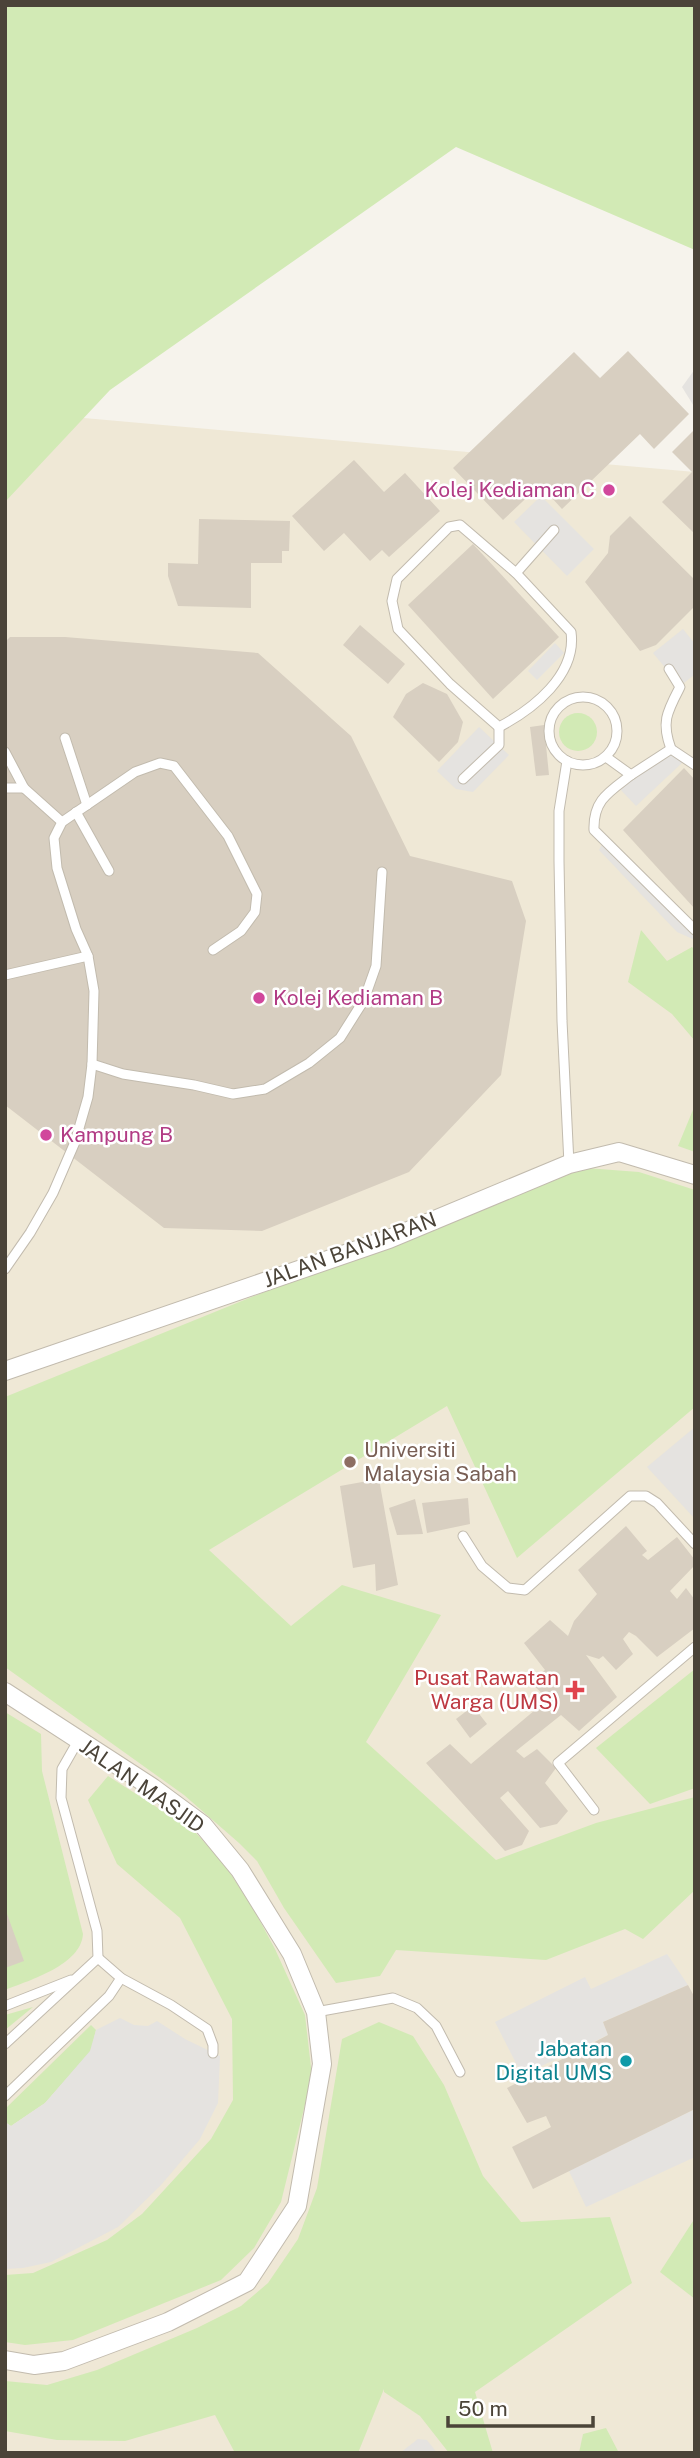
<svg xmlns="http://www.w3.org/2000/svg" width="700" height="2458" font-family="'Public Sans',sans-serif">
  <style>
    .education { fill: #efe8d6 }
    .green { fill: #d2eab5 }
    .parking { fill: #e5e3e0 }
    .building { fill: #d8cfc1 }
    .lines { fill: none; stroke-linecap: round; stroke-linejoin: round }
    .lane-casing { stroke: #c2bbae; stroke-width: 11 }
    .street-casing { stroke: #c2bbae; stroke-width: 20 }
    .lane { stroke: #fff; stroke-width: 9 }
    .street { stroke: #fff; stroke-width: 18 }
    .hotel-dot { fill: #d1479c; stroke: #fff; stroke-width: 2.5 }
    .education-dot { fill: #8d6e63; stroke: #fff; stroke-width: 2.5 }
    .health-dot { fill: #e0444e; stroke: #fff; stroke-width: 2.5 }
    .culture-dot { fill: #0f9aa8; stroke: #fff; stroke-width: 2.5 }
    .labels { text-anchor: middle; stroke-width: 5; stroke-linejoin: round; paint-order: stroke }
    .hotel-label { font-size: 21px; fill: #b23c85; stroke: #fff; text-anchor: start }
    .street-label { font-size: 21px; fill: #4b4439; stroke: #fff }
    .education-label { font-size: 21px; fill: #785e54; stroke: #fff; text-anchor: start }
    .health-label { font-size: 21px; fill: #be3a42; stroke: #fff; text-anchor: end }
    .culture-label { font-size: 21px; fill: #0d838f; stroke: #fff; text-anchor: end }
  </style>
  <rect width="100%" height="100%" fill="#f6f3ec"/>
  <polygon class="education" points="5,411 695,472 695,2453 5,2453"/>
  <g class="green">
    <polygon points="5,5 695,5 695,250 456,147 110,390 5,502"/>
    <circle cx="578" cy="732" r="19"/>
    <polygon points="641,930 667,961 692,947 695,950 695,1041 672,1014 628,982"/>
    <polygon points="695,1105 695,1152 678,1146"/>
    <polygon points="573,1167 639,1172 695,1190 695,1407 517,1558 447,1406 209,1550 291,1626 342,1585 441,1615 366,1742 496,1860 596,1823 695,1797 695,1890 643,1939 625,1929 546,1960 396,1950 380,1976 336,1983 284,1908 257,1861 239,1843 184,1795 5,1667 5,1397"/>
    <polygon points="695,1669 695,1788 650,1804 596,1748"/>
    <path d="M5,1712l36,22 1,37 41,163c-2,31 -53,46 -78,56z"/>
    <polygon points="108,1776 194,1831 223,1862 254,1910 275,1949 305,2015 312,2076 281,2202 254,2248 221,2280 73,2340 25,2345 5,2342 5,2275 33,2273 107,2240 142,2214 211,2139 233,2100 232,2019 180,1918 117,1864 88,1800"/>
    <polygon points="33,2007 5,2030 5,2015"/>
    <polygon points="379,2022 413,2036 444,2085 483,2176 521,2222 610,2217 632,2283 475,2392 493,2453 449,2453 420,2416 384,2392 384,2389 358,2453 235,2453 215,2415 125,2441 57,2440 5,2431 5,2381 47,2385 97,2370 197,2328 241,2306 268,2283 298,2239 317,2188 342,2039"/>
    <polygon points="91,2025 96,2030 91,2051 45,2103 11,2126 5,2122 5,2109"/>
    <polygon points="695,2218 695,2299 660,2272"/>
    <polygon points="606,2428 619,2453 579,2453 583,2434"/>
  </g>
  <g class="parking">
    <polygon points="695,369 695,408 682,387"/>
    <polygon points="541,496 594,549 567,576 514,522"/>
    <polygon points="683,629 695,644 695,674 684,683 677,682 653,653"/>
    <polygon points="555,643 564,653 537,680 528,671"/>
    <polygon points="479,727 509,755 473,792 456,789 437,771"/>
    <polygon points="667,745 683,762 636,806 620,789"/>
    <polygon points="607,835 676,915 695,923 695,940 677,932 599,850"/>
    <polygon points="695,1427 695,1519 647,1467"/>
    <polygon points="667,1954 688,1985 603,2022 608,2035 522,2075 495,2022 585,1977 591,1989"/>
    <polygon points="120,2018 134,2025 148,2026 157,2021 185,2039 220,2056 218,2103 200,2139 161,2185 118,2227 51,2262 23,2268 5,2269 5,2122 11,2126 45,2103 90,2051 96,2030"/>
    <polygon points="695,2109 695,2157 586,2207 569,2171"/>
    <polygon points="418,2439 427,2440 437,2453 400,2453"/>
  </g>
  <g class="building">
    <polygon points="628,351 689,414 654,449 640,434 562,509 540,485 503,520 453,468 574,352 600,378"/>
    <polygon points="695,429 695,534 662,502 692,472 672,452"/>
    <polygon points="354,460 384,492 405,473 440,511 389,557 382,550 370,561 344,533 324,551 292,516"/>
    <polygon points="630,516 695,580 695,606 656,645 640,651 585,582 608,553 610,536"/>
    <polygon points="199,519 290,521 289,551 282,551 282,563 251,563 251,608 178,606 168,576 168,563 198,564"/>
    <polygon points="473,544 559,637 493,699 408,605"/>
    <polygon points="360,625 405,664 388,684 343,645"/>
    <polygon points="10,637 65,637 258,653 351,736 410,856 512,881 526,921 501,1075 409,1172 262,1231 164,1228 5,1105 5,642"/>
    <polygon points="423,683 447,694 463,722 458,742 439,762 393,717 406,694"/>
    <polygon points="544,725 549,775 536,776 530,727"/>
    <polygon points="684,768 695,780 695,909 623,830"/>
    <polygon points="379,1479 398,1585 376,1591 375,1564 353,1568 340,1486"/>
    <polygon points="468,1498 470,1524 427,1533 422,1503"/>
    <polygon points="415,1499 423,1534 397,1535 389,1508"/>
    <polygon points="626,1526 647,1551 642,1555 648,1560 677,1537 695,1560 695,1565 670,1591 677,1599 686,1588 695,1600 695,1628 657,1657 636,1636 629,1632 623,1639 633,1654 616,1670 603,1656 599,1659 586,1655 617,1697 579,1731 561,1715 516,1751 524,1758 537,1749 556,1768 545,1783 568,1811 557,1824 540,1828 508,1791 500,1798 529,1831 522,1845 505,1851 426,1763 450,1744 471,1764 548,1699 530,1682 545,1670 524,1643 550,1620 568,1636 574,1621 597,1594 578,1570"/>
    <polygon points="473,1706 487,1724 470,1738 456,1719"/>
    <polygon points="6,1911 24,1961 5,1968 5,1912"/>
    <polygon points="688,1985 695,1998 695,2109 533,2189 512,2147 551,2127 546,2116 527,2123 507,2088 608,2035 603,2022"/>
  </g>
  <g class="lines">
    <defs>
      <g id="lane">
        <path d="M460,525l56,48 55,59c6,43 -38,77 -72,95l-49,-43 -52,-55 -6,-28 5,-22 52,-52z"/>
        <polyline points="516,573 554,530"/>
        <path d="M669,669l11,18c-13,25 -19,35 -9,62"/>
        <circle cx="583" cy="731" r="34"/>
        <polyline points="65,738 87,805"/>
        <polyline points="5,752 24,788 62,822"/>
        <polyline points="606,757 631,775 671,749 695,765"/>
        <polyline points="567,761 559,811 559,861 562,1021 569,1164"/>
        <path d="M631,775c-22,17 -38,25 -37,55l101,100"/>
        <polyline points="463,779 499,745 499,727"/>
        <polyline points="5,788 24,788"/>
        <polyline points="76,812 109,871"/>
        <polyline points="5,975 88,956"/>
        <polyline points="92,1064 123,1074 194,1085 233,1094 265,1089 309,1063 340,1038 364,1000 376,966 382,872"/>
        <polyline points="5,1269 30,1233 53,1193 75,1142 88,1097 92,1064 94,991 88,956 76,929 57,868 54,838 62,822 135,772 160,763 174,766 228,836 257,894 255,912 241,931 213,950"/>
        <polyline points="463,1536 482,1566 508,1588 525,1590 630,1496 646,1496 657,1503 695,1544"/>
        <polyline points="594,1810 558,1763 695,1647"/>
        <polyline points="98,1958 121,1978 171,2005 207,2029 213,2045 213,2053"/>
        <polyline points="5,2006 71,1980"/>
        <polyline points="316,2012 393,1998 417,2008 436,2026 460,2072"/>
        <polyline points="5,2044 98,1958 97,1931 61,1798 62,1769 78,1741"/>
        <polyline points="5,2096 109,1996 121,1978"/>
      </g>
      <g id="street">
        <polyline points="5,1371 389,1239 569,1164 619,1152 695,1175"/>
        <polyline points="5,1692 153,1788 203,1825 240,1870 292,1954 316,2012 322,2064 297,2206 247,2282 168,2322 64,2361 34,2365 5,2360"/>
      </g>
    </defs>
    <use href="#lane" class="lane-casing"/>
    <use href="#street" class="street-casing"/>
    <use href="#lane" class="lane"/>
    <use href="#street" class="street"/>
  </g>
  <g class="hotel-dot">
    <circle cx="609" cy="490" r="7"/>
    <circle cx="259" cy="998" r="7"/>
    <circle cx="46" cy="1135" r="7"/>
  </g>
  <circle class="education-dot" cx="350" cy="1462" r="7"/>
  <path class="health-dot" d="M571.5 1679.5h7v7h7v7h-7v7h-7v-7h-7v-7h7z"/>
  <circle class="culture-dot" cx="626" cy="2061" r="7"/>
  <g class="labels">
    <g class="hotel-label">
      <text x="595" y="497" text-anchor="end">Kolej Kediaman C</text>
      <text x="273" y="1005">Kolej Kediaman B</text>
      <text x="60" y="1142">Kampung B</text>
    </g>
    <g class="street-label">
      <text transform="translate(350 1250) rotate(-20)" y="7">JALAN BANJARAN</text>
      <text transform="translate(142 1786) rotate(35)" y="7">JALAN MASJID</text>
    </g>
    <g class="education-label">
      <text x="364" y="1457">Universiti<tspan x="364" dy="24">Malaysia Sabah</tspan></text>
    </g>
    <g class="health-label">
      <text x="559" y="1685">Pusat Rawatan<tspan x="559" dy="24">Warga (UMS)</tspan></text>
    </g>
    <g class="culture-label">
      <text x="612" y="2056">Jabatan<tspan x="612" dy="24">Digital UMS</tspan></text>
    </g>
  </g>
  <rect width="700" height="2458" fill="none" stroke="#4b4439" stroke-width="14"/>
  <path d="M448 2416v10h145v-10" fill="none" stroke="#4b4439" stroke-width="3.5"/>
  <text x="458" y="2416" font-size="21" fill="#4b4439" stroke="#ffffff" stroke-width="5" paint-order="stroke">50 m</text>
</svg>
